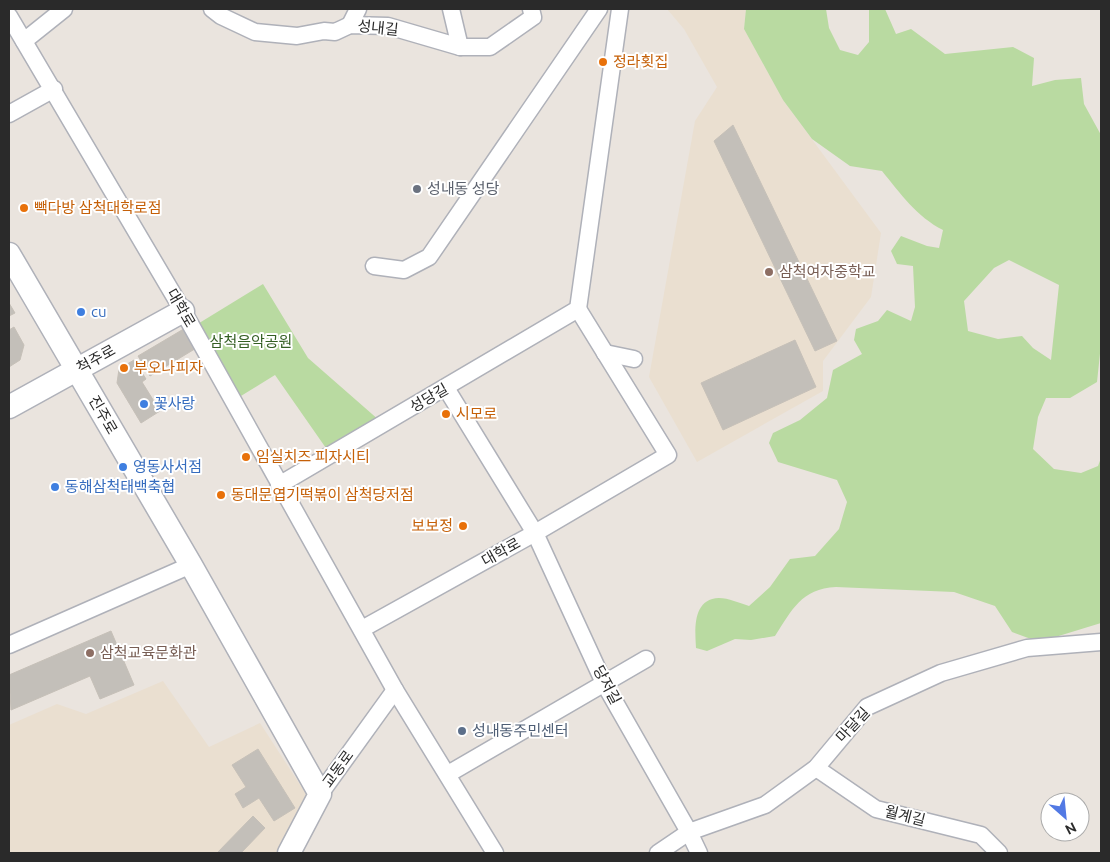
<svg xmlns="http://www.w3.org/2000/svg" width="1110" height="862" font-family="Ubuntu,'Noto Sans KR',sans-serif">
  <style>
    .education { fill: #eadfd0 }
    .green { fill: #b9daa1; fill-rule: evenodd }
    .building { fill: #c3bfb9; stroke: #c6c0b8 }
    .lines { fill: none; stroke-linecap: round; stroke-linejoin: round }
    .street-casing { stroke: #afb1b9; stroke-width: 19 }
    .secondary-casing { stroke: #afb1b9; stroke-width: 25 }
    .street { stroke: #fff; stroke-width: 16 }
    .secondary { stroke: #fff; stroke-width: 22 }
    .food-dot { fill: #e8710a; stroke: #fff; stroke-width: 2 }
    .worship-dot { fill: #6b7280; stroke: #fff; stroke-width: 2 }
    .education-dot { fill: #8d6e63; stroke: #fff; stroke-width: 2 }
    .shop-dot { fill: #3f7fe0; stroke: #fff; stroke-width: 2 }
    .service-dot { fill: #5c6f8a; stroke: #fff; stroke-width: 2 }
    .labels { text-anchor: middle; stroke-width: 4; stroke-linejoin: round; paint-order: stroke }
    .street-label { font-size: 15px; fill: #2a2a2a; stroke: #fff }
    .food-label { font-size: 15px; fill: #c56008; stroke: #fff; text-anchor: start }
    .worship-label { font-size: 15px; fill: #5b616d; stroke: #fff; text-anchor: start }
    .education-label { font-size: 15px; fill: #785e54; stroke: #fff; text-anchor: start }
    .shop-label { font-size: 15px; fill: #366cbe; stroke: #fff; text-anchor: start }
    .park-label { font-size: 15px; fill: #345f23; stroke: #fff }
    .service-label { font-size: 15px; fill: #4e5e75; stroke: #fff; text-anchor: start }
  </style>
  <rect width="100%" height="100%" fill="#eae4de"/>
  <g class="education">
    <polygon points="667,9 746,9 744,29 783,100 881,233 871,297 823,361 823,391 697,462 649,377 695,121 717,87 684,29"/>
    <polygon points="163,681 209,747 260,723 308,797 278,853 9,853 9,725 57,704 86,714"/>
  </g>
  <g class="green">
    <path d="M746,9h80l3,19 11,22 18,5 11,-13v-33h16l11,25 15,-5 34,25 68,-7 21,11 -2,28 23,-6 26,-2 3,26 17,31v209l-4,38 -27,16h-24l-8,19 -5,32 21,20 27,4 17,-7 3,-8v165l-62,19 -27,-10 -17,-26 -41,-14 -118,-5c-35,2 -44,23 -61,49l-24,4 -16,-1 -28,12 -11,-3c-1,-18 -4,-49 23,-50 9,0 21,5 30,8l21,-19 20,-28 25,-3 24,-27 8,-27 -10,-22 -59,-18 -9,-19 4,-10 27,-13 27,-22 6,-28 29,-16 -8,-14 2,-11 22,-8 9,-11 24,11 4,-14 -2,-41 -16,-2 -6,-13 10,-15 26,10 12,2 4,-18c-26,-13 -43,-37 -61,-59l-32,-5 -38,-27 -29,-39 -39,-71zM1009,260l50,25 -8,75 -18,-12 -11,-12 -24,3 -30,-8 -4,-30 30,-33z"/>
    <polygon points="263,284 308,358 380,421 328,451 275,375 236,399 196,325"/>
  </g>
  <g class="building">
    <polygon points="733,125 837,341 815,351 714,141"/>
    <polygon points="9,303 15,313 9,316"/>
    <polygon points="14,327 24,345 20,360 9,367 9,330"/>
    <polygon points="187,327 198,347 150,376 138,356"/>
    <polygon points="795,340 816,387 723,430 701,383"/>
    <polygon points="134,360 146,379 142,382 160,411 141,423 117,383 119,369"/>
    <polygon points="111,631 134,685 100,699 90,676 11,710 9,675"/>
    <polygon points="258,749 295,808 274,821 259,798 243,808 235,794 246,787 232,765"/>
    <polygon points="253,816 265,828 241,853 217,853"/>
  </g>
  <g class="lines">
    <defs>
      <g id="street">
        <polyline points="212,9 221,16 255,32 297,36 324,31 335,32 350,25 388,26 460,47 490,47 533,17 531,9"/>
        <polyline points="451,9 460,47"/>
        <polyline points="9,16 183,311 395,690 495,853"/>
        <polyline points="350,25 358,9"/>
        <polyline points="24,41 64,9"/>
        <polyline points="9,114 54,89"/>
        <polyline points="374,266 404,270 429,257 599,9"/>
        <polyline points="605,353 634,359"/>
        <polyline points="446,388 535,533 604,683 689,832 699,853"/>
        <polyline points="279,485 578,309 620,9"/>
        <polyline points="362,629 535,533 668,455 578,309"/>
        <polyline points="9,645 191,565"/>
        <polyline points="816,768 876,809 981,835 999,853"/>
        <polyline points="448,774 646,659"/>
        <polyline points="320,794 395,690"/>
        <polyline points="658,853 689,832 765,805 816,768 867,707 941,673 1027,648 1101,642"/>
      </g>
      <g id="secondary">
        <polyline points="9,254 191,565 320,794 289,853"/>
        <polyline points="9,407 183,311"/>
      </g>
    </defs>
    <use href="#street" class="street-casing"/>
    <use href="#secondary" class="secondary-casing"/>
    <use href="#street" class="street"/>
    <use href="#secondary" class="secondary"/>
  </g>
  <g class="food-dot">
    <circle cx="603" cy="62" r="5"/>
    <circle cx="24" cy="208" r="5"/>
    <circle cx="124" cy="368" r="5"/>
    <circle cx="446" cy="414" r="5"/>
    <circle cx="246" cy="457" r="5"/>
    <circle cx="221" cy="495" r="5"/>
    <circle cx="463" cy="526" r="5"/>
  </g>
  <circle class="worship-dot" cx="417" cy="189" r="5"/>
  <g class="education-dot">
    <circle cx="769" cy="272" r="5"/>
    <circle cx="90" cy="653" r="5"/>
  </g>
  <g class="shop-dot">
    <circle cx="81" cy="312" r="5"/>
    <circle cx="144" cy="404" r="5"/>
    <circle cx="123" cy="467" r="5"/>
    <circle cx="55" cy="487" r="5"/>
  </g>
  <circle class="service-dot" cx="462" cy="731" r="5"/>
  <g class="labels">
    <g class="street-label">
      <text transform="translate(378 28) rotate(6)" y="5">성내길</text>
      <text transform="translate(181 308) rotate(60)" y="5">대학로</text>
      <text transform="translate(96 359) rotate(-29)" y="5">척주로</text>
      <text transform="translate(429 398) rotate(-30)" y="5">성당길</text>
      <text transform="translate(103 415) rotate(60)" y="5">진주로</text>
      <text transform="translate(501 552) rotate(-29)" y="5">대학로</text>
      <text transform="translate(607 685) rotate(62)" y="5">당저길</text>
      <text transform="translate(853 725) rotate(-47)" y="5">마달길</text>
      <text transform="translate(338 769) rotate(-54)" y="5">교동로</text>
      <text transform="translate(905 816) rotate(14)" y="5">월계길</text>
    </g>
    <g class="food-label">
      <text x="613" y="67">정라횟집</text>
      <text x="34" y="213">빽다방 삼척대학로점</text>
      <text x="134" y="373">부오나피자</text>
      <text x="456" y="419">시모로</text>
      <text x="256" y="462">임실치즈 피자시티</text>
      <text x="231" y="500">동대문엽기떡볶이 삼척당저점</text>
      <text x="453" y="531" text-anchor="end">보보정</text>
    </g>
    <g class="worship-label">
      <text x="427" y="194">성내동 성당</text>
    </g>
    <g class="education-label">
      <text x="779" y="277">삼척여자중학교</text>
      <text x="100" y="658">삼척교육문화관</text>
    </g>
    <g class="shop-label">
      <text x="91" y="317">cu</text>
      <text x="154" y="409">꽃사랑</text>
      <text x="133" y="472">영동사서점</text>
      <text x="65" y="492">동해삼척태백축협</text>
    </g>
    <g class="park-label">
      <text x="251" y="347">삼척음악공원</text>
    </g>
    <g class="service-label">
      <text x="472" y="736">성내동주민센터</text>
    </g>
  </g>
  <rect width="1110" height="862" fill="none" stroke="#2a2a2a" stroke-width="20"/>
  <g transform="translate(1065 817) rotate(153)"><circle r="24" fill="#ffffff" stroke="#aaaaaa"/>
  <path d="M0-4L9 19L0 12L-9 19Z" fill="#5279e4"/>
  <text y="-8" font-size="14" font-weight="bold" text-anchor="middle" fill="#2a2a2a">N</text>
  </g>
</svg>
